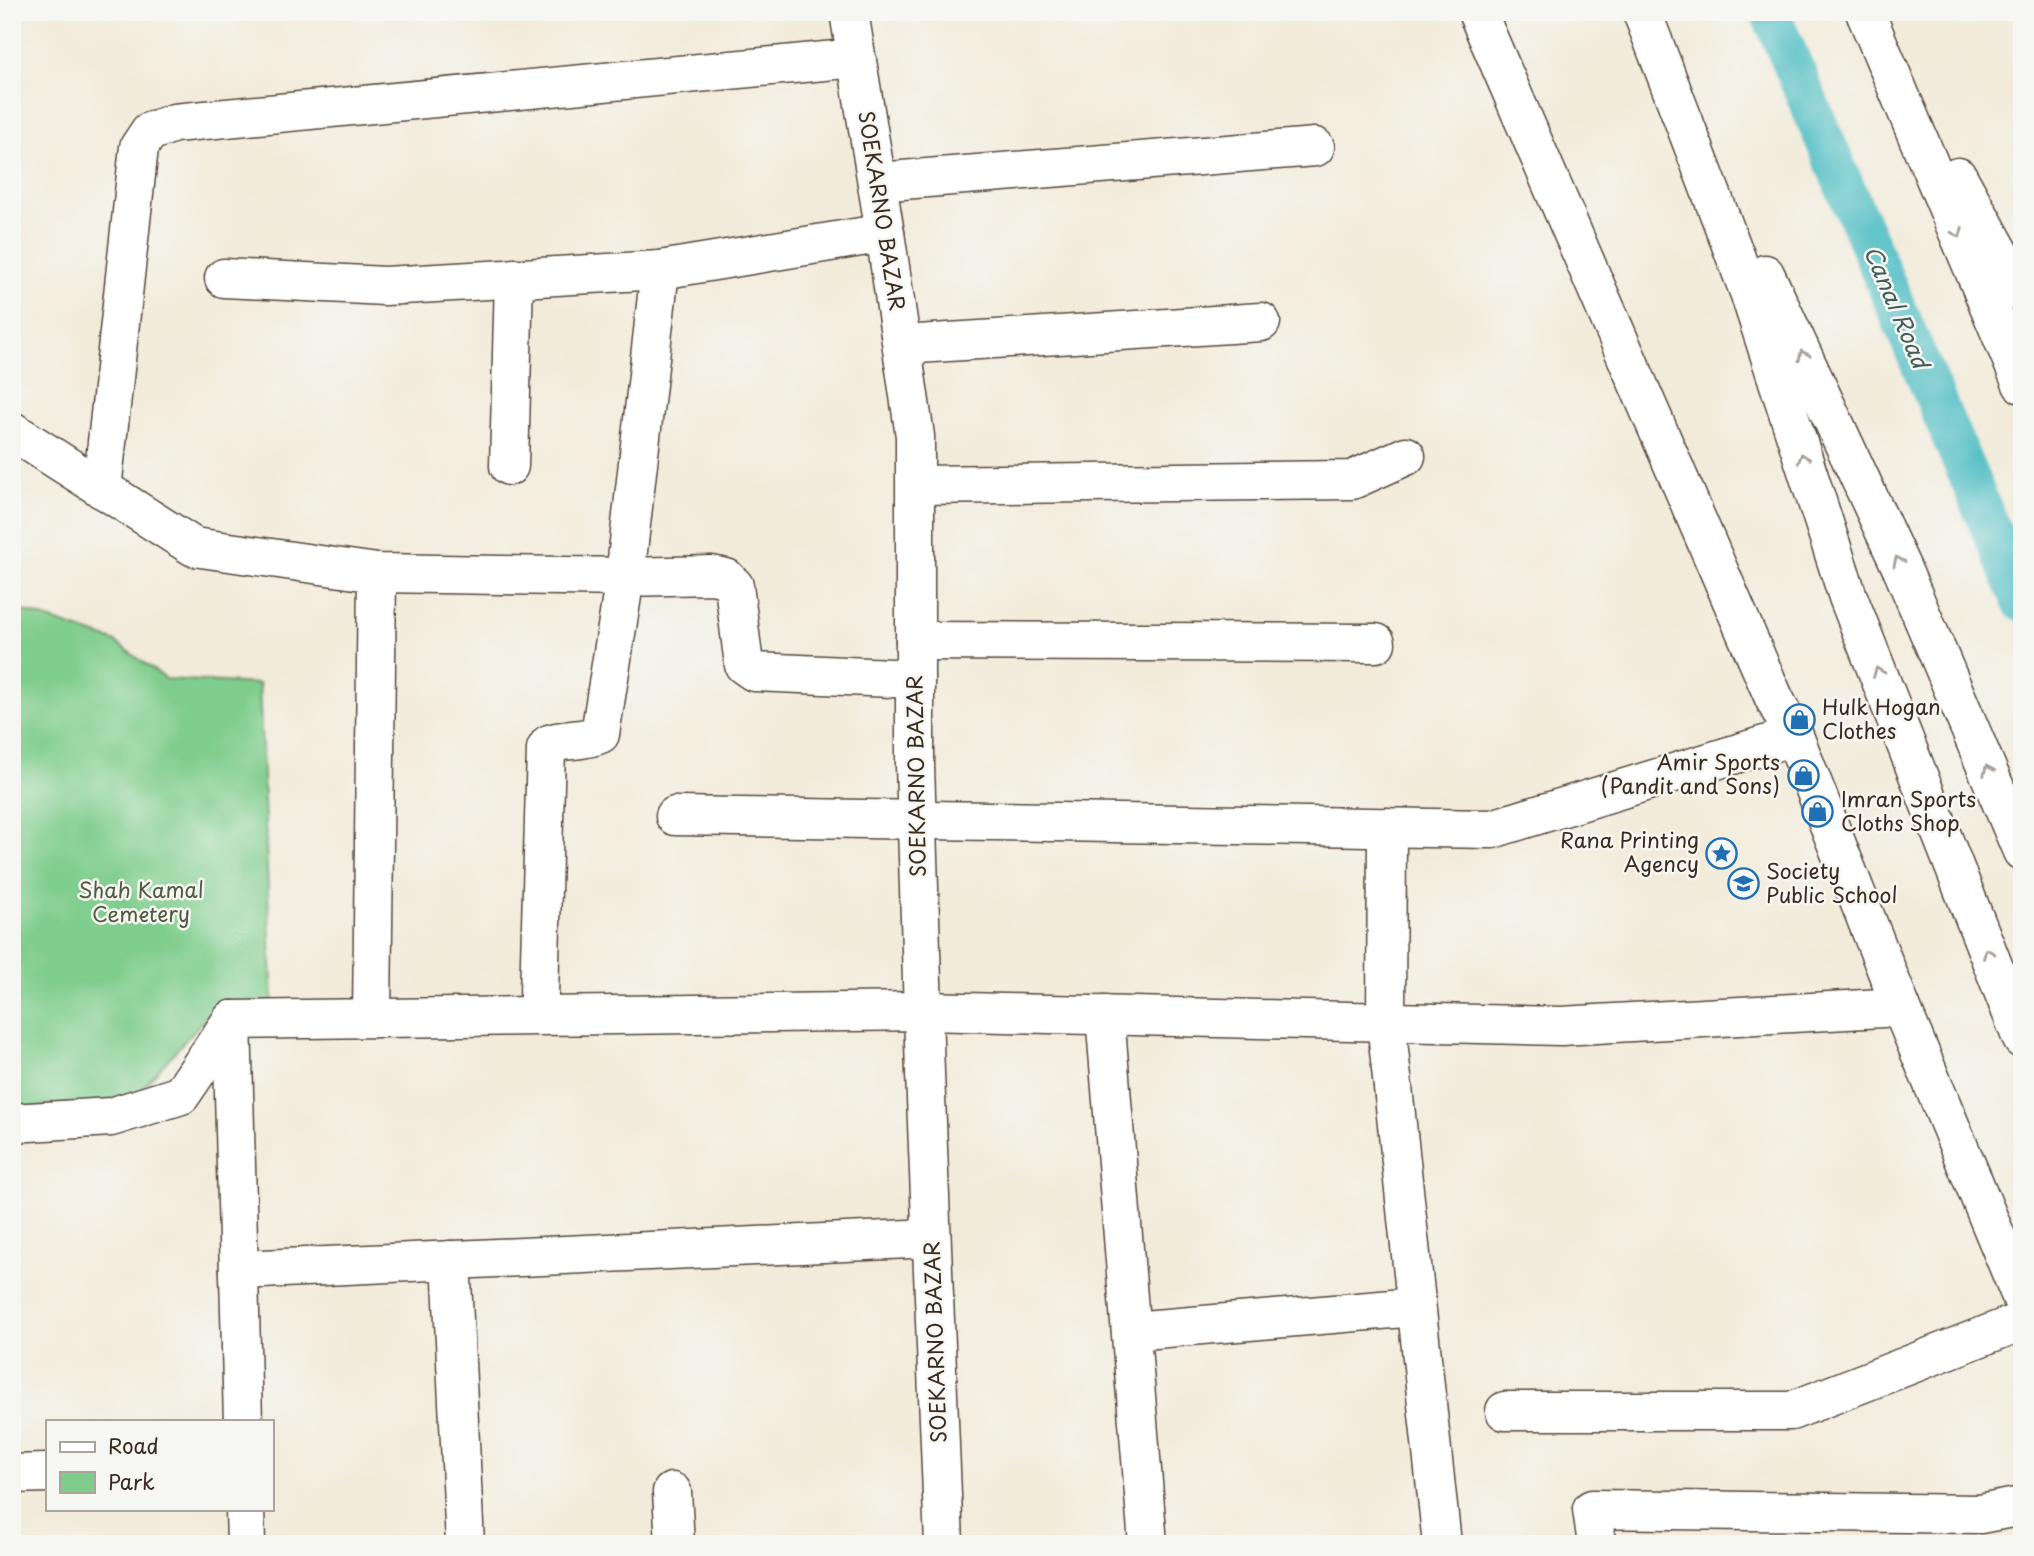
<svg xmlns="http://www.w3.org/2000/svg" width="2034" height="1556" font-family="'Playpen Sans',sans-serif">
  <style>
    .green { fill: #7fcd8c; stroke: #5d7c55; stroke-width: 2 }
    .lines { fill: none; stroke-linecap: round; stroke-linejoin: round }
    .canal { stroke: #4fbec4; stroke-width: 40 }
    .street-casing { stroke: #56473a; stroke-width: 41 }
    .secondary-casing { stroke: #56473a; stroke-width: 41 }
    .highway-casing { stroke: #56473a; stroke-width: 41 }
    .street { stroke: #fff; stroke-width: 38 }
    .secondary { stroke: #fff; stroke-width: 38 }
    .highway { stroke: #fff; stroke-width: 38 }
    .oneway { stroke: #a79f9a }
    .labels { text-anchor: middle; stroke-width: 5; stroke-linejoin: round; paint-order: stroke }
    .street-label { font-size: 21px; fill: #3b2a1e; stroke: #f6f6f2 }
    .poi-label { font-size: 21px; fill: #3b2a1e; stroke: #f6f6f2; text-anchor: start }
    .park-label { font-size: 21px; fill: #4f5b3f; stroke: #f6f6f2 }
    .water-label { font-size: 23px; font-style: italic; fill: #425e58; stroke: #f6f6f2 }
  </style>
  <rect width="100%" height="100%" fill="#f6f6f2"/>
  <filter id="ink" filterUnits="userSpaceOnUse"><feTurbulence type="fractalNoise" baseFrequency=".0143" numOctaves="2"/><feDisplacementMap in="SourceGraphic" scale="14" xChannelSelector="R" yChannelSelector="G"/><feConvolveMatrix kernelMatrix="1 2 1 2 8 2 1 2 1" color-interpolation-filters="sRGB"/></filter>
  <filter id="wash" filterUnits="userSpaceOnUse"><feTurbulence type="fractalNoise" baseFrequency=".00686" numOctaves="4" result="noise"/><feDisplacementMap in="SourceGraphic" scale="28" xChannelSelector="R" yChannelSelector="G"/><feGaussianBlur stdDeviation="1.57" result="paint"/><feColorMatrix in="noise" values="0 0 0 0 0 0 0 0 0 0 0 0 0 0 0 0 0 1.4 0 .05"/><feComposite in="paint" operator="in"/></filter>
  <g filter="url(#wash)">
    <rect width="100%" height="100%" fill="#f2ebda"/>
    <polygon class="green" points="12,607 114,641 166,679 259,684 273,1007 213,1009 129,1103 12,1108"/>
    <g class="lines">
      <polyline class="canal" points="1770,12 2022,602"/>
    </g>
  </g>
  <g filter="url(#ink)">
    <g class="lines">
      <defs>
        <g id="street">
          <polyline points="1477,12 1774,698 1794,736 1901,1007 2022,1299"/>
          <polyline points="877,182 1315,147"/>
          <polyline points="224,278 385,286 660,270 885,233"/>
          <polyline points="902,345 1261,322"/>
          <polyline points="12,431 194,547 377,573 625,577 712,575 726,578 734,586 744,665 754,672 915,679"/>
          <polyline points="509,466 514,278"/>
          <polyline points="916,485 1352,480 1406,456"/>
          <polyline points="102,489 139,147 149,132 174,123 856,58"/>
          <polyline points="915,641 1376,643"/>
          <polyline points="675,816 1492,829 1794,736"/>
          <polyline points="1387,827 1386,1022 1442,1544"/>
          <path d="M539,996l7,-247 3,-5c17,-6 34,-2 51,-10l25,-157 35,-307"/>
          <polyline points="1105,1015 1148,1544"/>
          <polyline points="372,1018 377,573"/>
          <polyline points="12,1123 111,1117 181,1095 232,1020"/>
          <polyline points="451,1260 465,1544"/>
          <polyline points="239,1270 931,1238"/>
          <polyline points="1131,1331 1416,1307"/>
          <polyline points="1505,1411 1791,1411 2022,1321"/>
          <polyline points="243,1421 232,1020 923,1011 1561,1026 1901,1007"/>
          <polyline points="12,1474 47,1473"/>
          <polyline points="672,1492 675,1544"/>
          <polyline points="245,1509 246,1544"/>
          <polyline points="1597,1544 1592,1509 1980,1514 2022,1506"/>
        </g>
        <polyline id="secondary" points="849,12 885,233 915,436 915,765 925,1073 944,1544"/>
        <g id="highway">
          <polyline points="1642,12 1749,292 1848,597 2022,1039"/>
          <polyline points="1865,12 2022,384"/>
          <polyline points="1958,177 2022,293"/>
          <polyline points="1765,274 1902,569 2022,851"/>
        </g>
      </defs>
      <use href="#street" class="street-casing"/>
      <use href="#secondary" class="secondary-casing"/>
      <use href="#highway" class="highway-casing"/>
      <use href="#street" class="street"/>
      <use href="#secondary" class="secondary"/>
      <use href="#highway" class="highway"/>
    </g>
    <defs><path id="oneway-chevron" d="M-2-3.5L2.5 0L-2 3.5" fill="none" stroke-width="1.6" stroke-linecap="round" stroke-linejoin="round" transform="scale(1.75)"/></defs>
    <g class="oneway">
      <use href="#oneway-chevron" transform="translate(1958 233) rotate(67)"/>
      <use href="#oneway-chevron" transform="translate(1803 355) rotate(-115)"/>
      <use href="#oneway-chevron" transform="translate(1803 458) rotate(-108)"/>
      <use href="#oneway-chevron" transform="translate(1898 561) rotate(-115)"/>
      <use href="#oneway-chevron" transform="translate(1878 672) rotate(-111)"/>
      <use href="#oneway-chevron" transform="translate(1988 770) rotate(-113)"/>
      <use href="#oneway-chevron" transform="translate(1988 953) rotate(-111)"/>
    </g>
  </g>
  <defs>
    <symbol id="shop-ring" viewBox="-11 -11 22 22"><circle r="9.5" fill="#f6f6f2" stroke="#1f6fb2" stroke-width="1.5"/><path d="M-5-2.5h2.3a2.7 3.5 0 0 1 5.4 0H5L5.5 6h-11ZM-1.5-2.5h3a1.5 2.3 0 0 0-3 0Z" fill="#1f6fb2"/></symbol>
    <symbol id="sight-ring" viewBox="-11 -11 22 22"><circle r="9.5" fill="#f6f6f2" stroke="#1f6fb2" stroke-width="1.5"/><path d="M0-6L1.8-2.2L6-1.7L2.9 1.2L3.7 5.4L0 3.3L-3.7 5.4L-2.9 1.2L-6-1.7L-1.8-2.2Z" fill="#1f6fb2"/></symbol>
    <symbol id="school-ring" viewBox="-11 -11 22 22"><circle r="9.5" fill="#f6f6f2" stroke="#1f6fb2" stroke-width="1.5"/><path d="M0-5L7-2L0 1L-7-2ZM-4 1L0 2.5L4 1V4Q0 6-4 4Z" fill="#1f6fb2"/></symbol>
  </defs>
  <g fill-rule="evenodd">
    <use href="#shop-ring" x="1782" y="702" width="35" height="35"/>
    <use href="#shop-ring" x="1786" y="758" width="35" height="35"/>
    <use href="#shop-ring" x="1800" y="794" width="35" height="35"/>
    <use href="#sight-ring" x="1704" y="836" width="35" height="35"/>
    <use href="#school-ring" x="1726" y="866" width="35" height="35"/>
  </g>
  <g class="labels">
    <g class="street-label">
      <text transform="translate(881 211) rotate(81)" y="7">SOEKARNO BAZAR</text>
      <text transform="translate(917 776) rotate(-91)" y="7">SOEKARNO BAZAR</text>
      <text transform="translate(936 1342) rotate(-92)" y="7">SOEKARNO BAZAR</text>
    </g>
    <g class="poi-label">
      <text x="1822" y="715">Hulk Hogan<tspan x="1822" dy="24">Clothes</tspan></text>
      <text x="1780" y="770" text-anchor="end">Amir Sports<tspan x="1780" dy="24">(Pandit and Sons)</tspan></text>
      <text x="1841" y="807">Imran Sports<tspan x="1841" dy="24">Cloths Shop</tspan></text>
      <text x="1699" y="848" text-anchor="end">Rana Printing<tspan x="1699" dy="24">Agency</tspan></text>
      <text x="1766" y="879">Society<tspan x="1766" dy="24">Public School</tspan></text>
    </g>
    <g class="park-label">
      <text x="141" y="898">Shah Kamal<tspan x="141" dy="24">Cemetery</tspan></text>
    </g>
    <g class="water-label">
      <text transform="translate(1896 307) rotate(67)" y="8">Canal Road</text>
    </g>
  </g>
  <rect width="2034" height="1556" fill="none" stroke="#f6f6f2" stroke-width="42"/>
  <rect x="46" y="1420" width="228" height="91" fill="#f6f6f2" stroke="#aba49d" stroke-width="2"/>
  <rect x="60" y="1442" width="35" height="10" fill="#ffffff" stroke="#aba49d" stroke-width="2"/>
  <text x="108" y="1454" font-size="21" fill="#3b2a1e">Road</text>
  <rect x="60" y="1472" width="35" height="21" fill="#7fcd8c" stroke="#aba49d" stroke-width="2"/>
  <text x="108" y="1490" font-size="21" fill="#3b2a1e">Park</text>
</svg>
